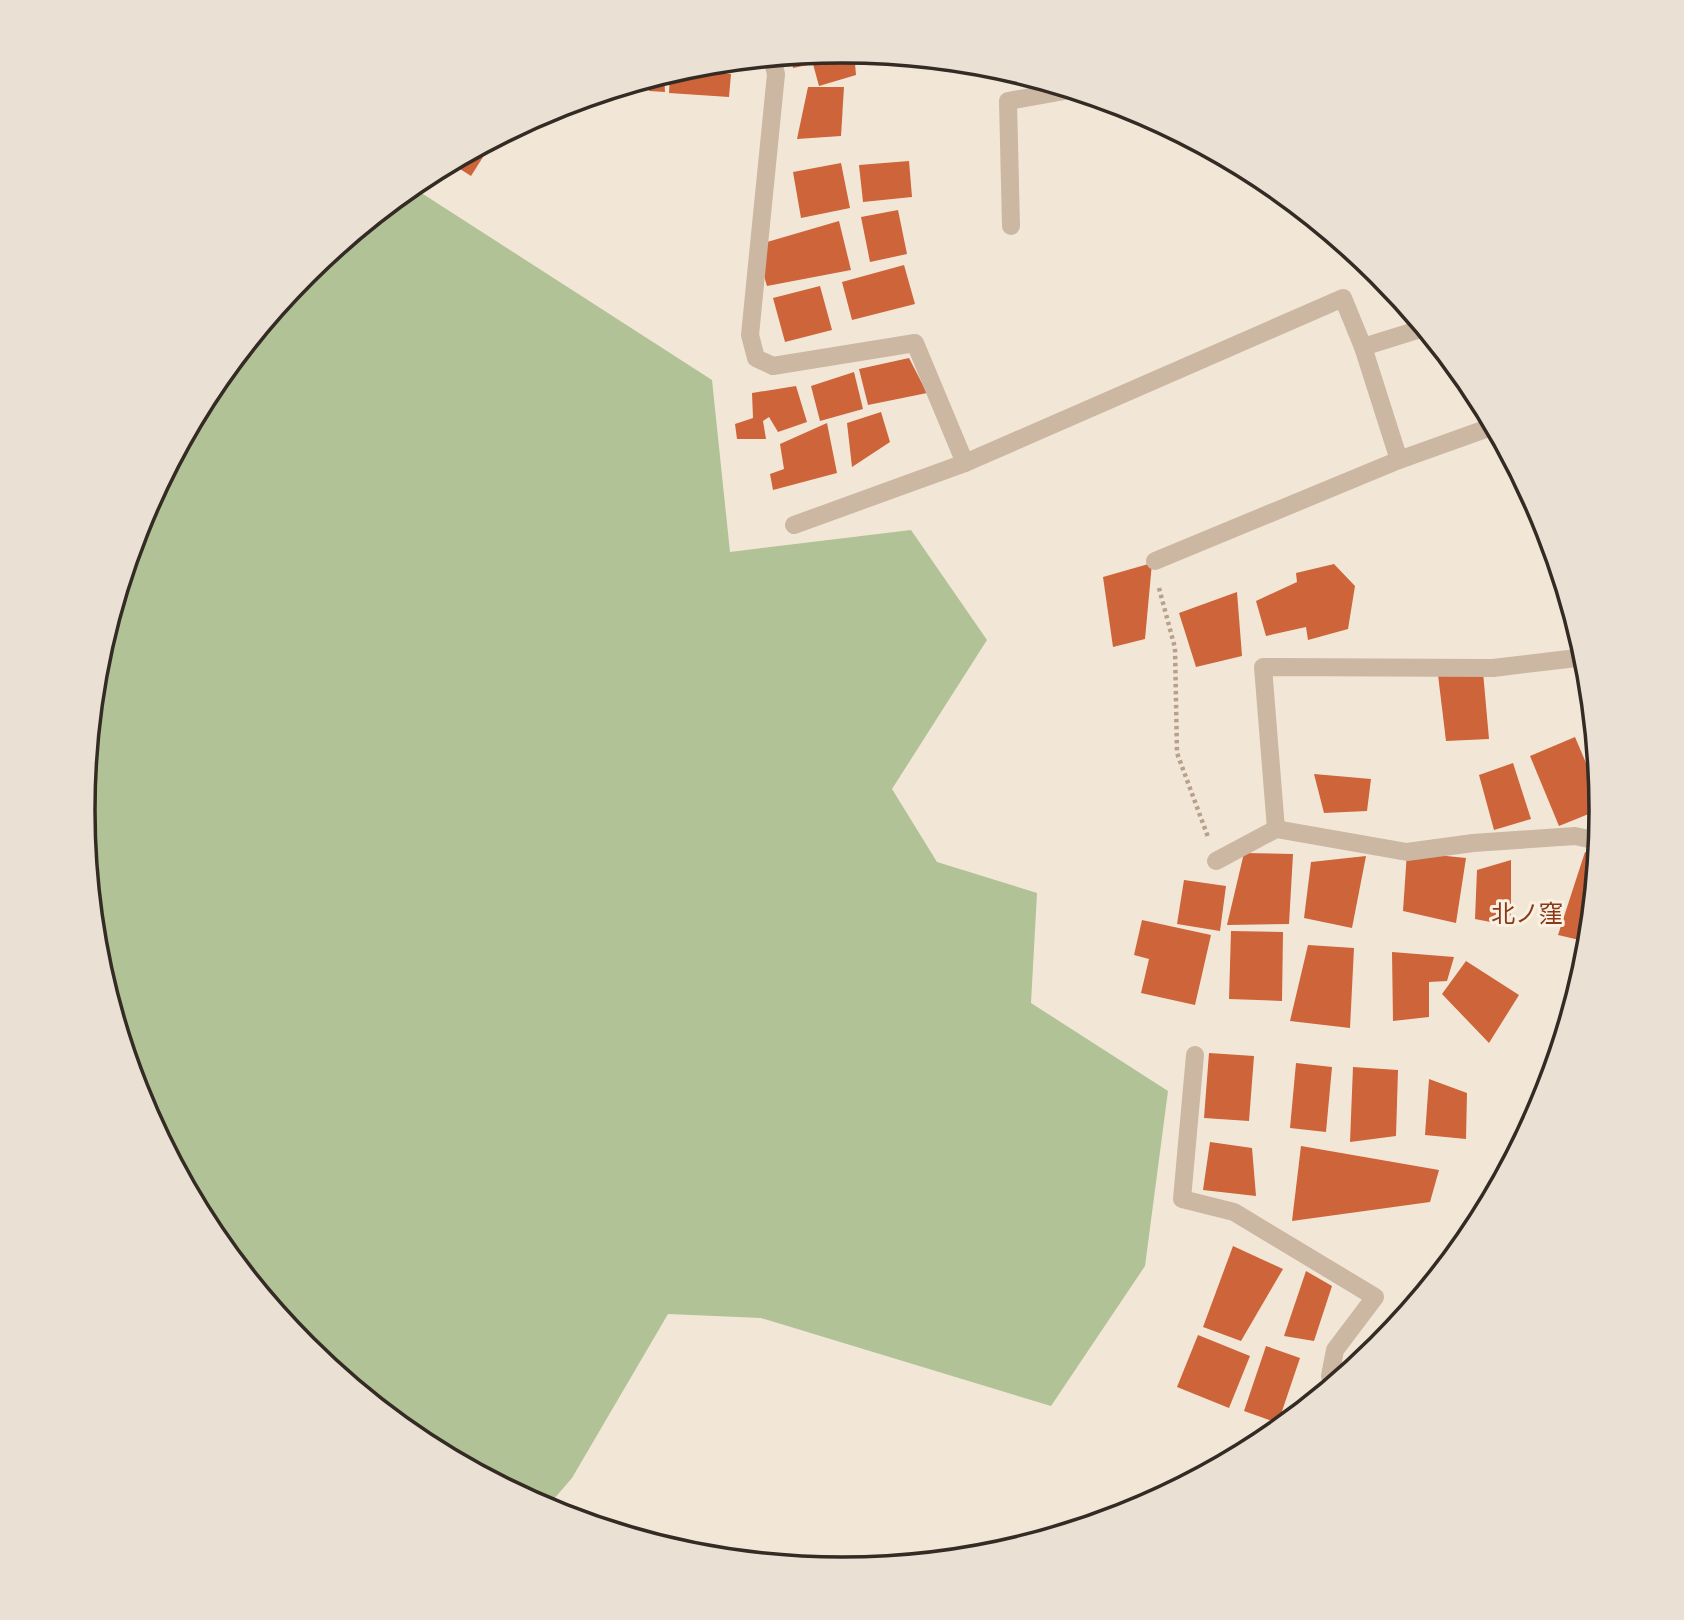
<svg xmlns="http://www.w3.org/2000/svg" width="1684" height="1620" font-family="Cabin,'Noto Sans JP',sans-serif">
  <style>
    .green { fill: #b1c296 }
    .building { fill: #ce6439 }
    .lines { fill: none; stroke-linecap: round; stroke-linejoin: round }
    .path { stroke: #b7a18c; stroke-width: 4.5; stroke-dasharray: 3.5 3.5; stroke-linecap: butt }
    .minor { stroke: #cbb7a2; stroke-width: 18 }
    .labels { text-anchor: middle; stroke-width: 6; stroke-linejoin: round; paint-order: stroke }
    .neighbourhood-label { font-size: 24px; fill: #893919; stroke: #faf1e3 }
    .rim { fill: none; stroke: #352b25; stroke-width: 3.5 }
  </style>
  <rect width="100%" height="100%" fill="#f2e7d7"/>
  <polygon class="green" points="417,181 423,194 712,380 730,552 911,530 987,640 892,789 937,862 1037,893 1031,1003 1168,1091 1145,1266 1051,1406 761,1318 668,1314 572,1478 546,1508 420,1441 305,1347 210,1231 140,1100 97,958 83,810 97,661 141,519 211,388 305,273"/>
  <g class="building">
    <polygon points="842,51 854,52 856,75 819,86 813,64 793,68 791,56"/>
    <polygon points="678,70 731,74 729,97 669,93 670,73"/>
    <polygon points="664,74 665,92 649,91 649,79"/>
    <polygon points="808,87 844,87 841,136 797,139"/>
    <polygon points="472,151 483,157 471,176 460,169"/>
    <polygon points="909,161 912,197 863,202 859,165"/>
    <polygon points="841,163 850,208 801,218 793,172"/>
    <polygon points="898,210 907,254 870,262 861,217"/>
    <polygon points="839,221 851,270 767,286 761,266 760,244"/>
    <polygon points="904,265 915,304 852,320 842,282"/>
    <polygon points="820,286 832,330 785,342 773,298"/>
    <polygon points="909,358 927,393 868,405 859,369"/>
    <polygon points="854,372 863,409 820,421 811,386"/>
    <polygon points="796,386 807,422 778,432 769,417 763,421 766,439 737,439 735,424 753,418 752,393"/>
    <polygon points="881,412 890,442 852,467 847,423"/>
    <polygon points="827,423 837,473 773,490 770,474 784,469 780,444"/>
    <polygon points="1152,563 1145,639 1113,647 1103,577"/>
    <polygon points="1334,564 1355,586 1348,629 1308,640 1306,627 1266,636 1256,601 1297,582 1296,573"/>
    <polygon points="1237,592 1242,656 1196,667 1179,613"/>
    <polygon points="1483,672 1489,739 1446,741 1438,675"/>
    <polygon points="1575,737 1600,796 1601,809 1559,826 1530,756"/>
    <polygon points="1513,763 1531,819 1494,830 1479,775"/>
    <polygon points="1314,774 1371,779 1367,811 1324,813"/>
    <polygon points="1407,852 1466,858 1456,923 1403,911"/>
    <polygon points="1585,852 1597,857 1588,942 1558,935"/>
    <polygon points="1244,853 1293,854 1289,924 1227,925"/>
    <polygon points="1366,856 1352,928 1304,918 1311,862"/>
    <polygon points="1511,860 1511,926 1475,919 1477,870"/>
    <polygon points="1184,880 1226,886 1220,931 1177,924"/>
    <polygon points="1142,920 1211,935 1195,1005 1141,993 1149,959 1134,955"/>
    <polygon points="1231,931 1283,932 1282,1001 1229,999"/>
    <polygon points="1308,945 1354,948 1350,1028 1290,1021"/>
    <polygon points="1392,952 1454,957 1447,981 1429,982 1429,1017 1393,1021"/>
    <polygon points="1466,961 1519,995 1489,1043 1442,994"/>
    <polygon points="1209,1053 1254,1056 1249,1121 1204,1118"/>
    <polygon points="1296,1063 1332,1067 1326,1132 1290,1128"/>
    <polygon points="1353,1067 1398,1070 1396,1136 1350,1142"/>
    <polygon points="1429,1079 1467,1093 1466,1139 1425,1135"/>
    <polygon points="1210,1142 1252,1148 1256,1196 1203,1190"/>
    <polygon points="1301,1146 1439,1170 1430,1202 1292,1221"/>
    <polygon points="1233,1246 1283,1269 1241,1341 1203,1327"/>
    <polygon points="1306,1271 1332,1286 1314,1341 1284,1336"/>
    <polygon points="1198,1335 1250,1356 1229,1408 1177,1387"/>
    <polygon points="1266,1346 1300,1358 1278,1423 1244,1411"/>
  </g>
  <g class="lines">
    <polyline class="path" points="1159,588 1175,648 1177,753 1208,837"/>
    <g class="minor">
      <polyline points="772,58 776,74 750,335 756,358 773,366 915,343 965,463"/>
      <polyline points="1011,226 1008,101 1070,90"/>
      <polyline points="1363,347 1424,328"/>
      <polyline points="1399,460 1494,426"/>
      <polyline points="794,525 965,463 1343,298 1363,347 1399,460 1155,561"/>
      <polyline points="1276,829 1263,667 1493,668 1585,657"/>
      <polyline points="1216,861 1276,829 1407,852 1473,843 1575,836 1598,841"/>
      <polyline points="1195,1055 1182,1199 1234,1212 1375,1297 1335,1350 1330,1376 1336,1382"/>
    </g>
  </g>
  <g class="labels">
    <g class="neighbourhood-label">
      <text x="1527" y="922">北ノ窪</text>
    </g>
  </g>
  <path d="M0 0H1684V1620H0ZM95 810a747 747 0 1 1 1494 0a747 747 0 1 1-1494 0Z" fill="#eae1d4" fill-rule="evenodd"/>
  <path class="rim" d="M95 810a747 747 0 1 1 1494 0a747 747 0 1 1-1494 0Z"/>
</svg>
